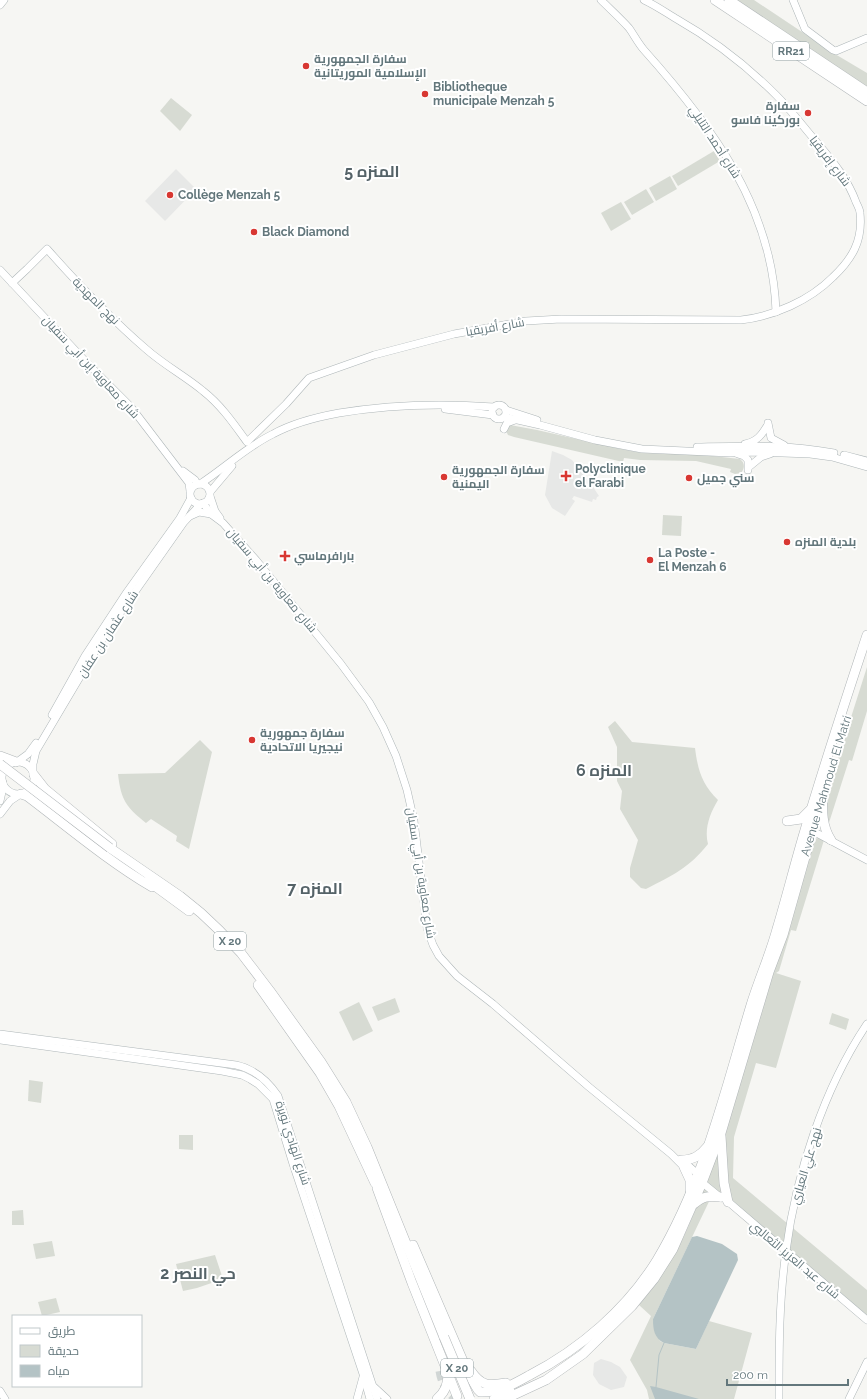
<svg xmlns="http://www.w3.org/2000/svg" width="867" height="1399" font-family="Raleway,Cairo,sans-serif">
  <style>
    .built { fill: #e7e8e7 }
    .green { fill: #d7dbd3 }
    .water { fill: #b4c3c5 }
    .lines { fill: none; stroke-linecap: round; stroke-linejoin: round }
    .stream { stroke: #b4c3c5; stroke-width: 1 }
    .highway-tunnel { stroke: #d1d6d5; stroke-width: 9; stroke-dasharray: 9 4.5; stroke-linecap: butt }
    .secondary-casing { stroke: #aeb6b8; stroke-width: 8 }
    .highway-casing { stroke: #b1b6b8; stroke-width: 10 }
    .secondary { stroke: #fff; stroke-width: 7 }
    .highway { stroke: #fff; stroke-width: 9 }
    .highway-bridge-casing { stroke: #b1b6b8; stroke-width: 10; stroke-linecap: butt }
    .highway-bridge { stroke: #fff; stroke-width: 9 }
    .poi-dot { fill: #d83732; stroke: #fff; stroke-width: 1.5 }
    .labels { text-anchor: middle; stroke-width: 4; stroke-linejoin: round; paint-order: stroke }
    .shield { fill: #fff; stroke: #92a0a3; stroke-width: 1 }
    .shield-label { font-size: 11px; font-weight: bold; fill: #63777c }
    .poi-label { font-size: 12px; font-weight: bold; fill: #63777c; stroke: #fff; text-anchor: start }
    .street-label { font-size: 12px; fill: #63777c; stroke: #fff }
    .district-label { font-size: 16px; font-weight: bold; fill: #556368; stroke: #fff }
  </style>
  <rect width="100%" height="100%" fill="#f6f6f3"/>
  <g class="built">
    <polygon points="176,169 196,189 165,221 145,201"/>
    <polygon points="552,451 563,455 572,460 593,487 599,496 597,497 596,500 593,499 592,502 574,496 572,499 575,501 565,516 552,508 545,495"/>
    <polygon points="601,1359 611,1362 620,1367 627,1377 624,1387 611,1390 599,1384 593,1375 594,1363"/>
  </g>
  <g class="green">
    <polygon points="737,0 754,0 835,54 867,73 867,87"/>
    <polygon points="171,98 192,115 180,131 160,111"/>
    <polygon points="714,151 720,161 678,186 672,176"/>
    <polygon points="670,176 677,189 656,201 649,188"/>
    <polygon points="646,189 654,202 632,215 624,202"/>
    <polygon points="621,202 631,219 611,231 601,213"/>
    <path d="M510,425l27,5 84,19 21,4 61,2 37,4c5,4 5,9 1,14l-6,1 -5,-2 1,-3 -35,-8 -56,-1 -16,-2 -1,4 -109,-25 -6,-2 -2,-4 1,-4z"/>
    <polygon points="663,515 682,516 681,536 662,535"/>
    <polygon points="867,667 867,711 852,761 849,760 827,829 827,793"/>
    <path d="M615,721l17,21 63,6c3,23 7,36 23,52 -8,13 -14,29 -10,44 -19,24 -35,31 -62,45l-5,-1 -11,-11v-9l8,-28 -18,-31 2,-18 -5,-10v-34l-9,-20z"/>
    <path d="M200,740l12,12 -23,97 -13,-8 1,-5 -26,-17 -5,4c-20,-16 -25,-23 -28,-49l47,-1z"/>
    <path d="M818,838l6,2 -28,91 -5,-1 -12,41 -3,2 25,8 -25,87 -20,-5 -22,74 -1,41 134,112v25l-152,-126 -62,130 7,22 4,2 32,6 13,-28 43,12 -18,66h-85l-2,-9 -17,-30 21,-44 -12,-11c13,-17 26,-34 37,-53 12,-22 21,-47 30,-71l108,-342z"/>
    <polygon points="395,998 400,1012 378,1021 372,1007"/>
    <polygon points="359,1002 373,1031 353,1041 339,1012"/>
    <polygon points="832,1013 849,1019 846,1030 829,1024"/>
    <polygon points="29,1080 43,1082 41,1103 28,1101"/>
    <polygon points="179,1135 193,1135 193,1150 179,1149"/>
    <polygon points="23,1210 24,1225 12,1225 12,1211"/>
    <polygon points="52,1241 55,1256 36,1259 33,1244"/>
    <polygon points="215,1255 223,1279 197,1288 183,1291 176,1264"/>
    <polygon points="56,1298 60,1312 42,1316 38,1302"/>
  </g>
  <g class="water">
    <path d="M697,1236l25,8 15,10 1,6 -42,89 -32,-6c-10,-5 -11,-14 -11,-24l39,-82z"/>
    <polygon points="650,1386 656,1387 699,1399 655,1399"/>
  </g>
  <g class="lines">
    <polyline class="stream" points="656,1387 659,1355 664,1343"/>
    <path class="highway-tunnel" d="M440,1371c2,12 7,21 16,28"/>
    <defs>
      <g id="secondary">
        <path d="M601,0c9,9 19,18 28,28 5,7 9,15 15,22 67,75 129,157 132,262"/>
        <polyline points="793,0 805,29 833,50 836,51 867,38"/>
        <polyline points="0,5 4,0"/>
        <polyline points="0,270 86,362 131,407 189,483 190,491"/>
        <path d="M12,283l15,-14 20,-20c31,35 64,70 99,100 18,16 39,27 57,42 18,14 31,33 44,51l39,-38 23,-26 65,-23 80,-21 72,-13 35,-2 180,1c33,-4 68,-19 92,-43 19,-18 30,-36 27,-64 0,-4 -3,-8 -4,-11 -8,-22 -22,-39 -36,-56 -15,-17 -28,-35 -44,-51 -30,-30 -64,-56 -101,-77 -10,-6 -20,-13 -31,-18"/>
        <circle cx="499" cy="412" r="7"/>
        <polyline points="445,409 493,415"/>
        <polyline points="506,410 537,420"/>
        <polyline points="504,417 540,425 595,440 642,449 730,453 757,452 810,454 832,457 867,467"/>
        <polyline points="768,423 771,438 784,445"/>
        <polyline points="504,429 507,423 515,420"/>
        <path d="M745,444c12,-3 16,-8 22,-18"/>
        <path d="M697,447c45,-1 92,-3 137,6"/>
        <polyline points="738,454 744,456 748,460 748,470"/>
        <polyline points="844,455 867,461"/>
        <polyline points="750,466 761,457 770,454"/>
        <polyline points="183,471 195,480 197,484"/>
        <path d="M200,484c25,-16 46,-37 73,-50 20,-11 44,-17 66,-21 53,-9 102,-10 155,-6"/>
        <circle cx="200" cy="494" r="10"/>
        <polyline points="210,492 232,466"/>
        <polyline points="210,496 215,511 220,518"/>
        <polyline points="203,503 211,514 223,523 256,560 341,664 369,702 383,727 396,756 407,790 414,821 427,928 433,945 439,956 457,976 493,1004 589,1087 671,1154 683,1166"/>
        <polyline points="190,516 199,512 211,514"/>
        <polyline points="52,715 85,656 127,592 180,518 191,498"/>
        <circle cx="18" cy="778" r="16"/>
        <polyline points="17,762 28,754 36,743"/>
        <polyline points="33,774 33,764 36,751 106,633 184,522 201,504"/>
        <polyline points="0,801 2,792 3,785"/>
        <polyline points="0,814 10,801 19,795"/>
        <polyline points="809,829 867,860"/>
        <path d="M0,1034l236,31c18,4 32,16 42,31l99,303"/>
        <polyline points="0,1040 222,1071 242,1075 250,1079 258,1084 273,1099 293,1164 363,1374 370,1399"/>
        <polyline points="682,1160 701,1177"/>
        <polyline points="699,1180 721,1198"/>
        <polyline points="725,1199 867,1320"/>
        <polyline points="374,1387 387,1399"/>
        <polyline points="0,1391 5,1399"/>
        <polyline points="357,1399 363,1377"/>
        <path d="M779,1399c0,-49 0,-99 7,-148 10,-77 38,-163 81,-227"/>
        <polyline points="849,1399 867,1362"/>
      </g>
      <g id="highway">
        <polyline points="715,0 867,101"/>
        <polyline points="729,0 867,92"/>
        <polyline points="0,756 16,762"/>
        <polyline points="34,775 45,789 112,844"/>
        <polyline points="0,779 2,783"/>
        <path d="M21,794l6,2c41,31 81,65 125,91"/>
        <path d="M823,794c-1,16 -1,33 8,46"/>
        <polyline points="787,821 801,819 810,810"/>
        <polyline points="110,848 180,896 201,913 220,931 241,953 270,991 321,1062 346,1102 367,1147 444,1337"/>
        <polyline points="148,881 189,911"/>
        <polyline points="258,985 320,1073 339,1106 375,1183"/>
        <polyline points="721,1136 724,1183 728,1202"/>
        <path d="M681,1160c12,0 19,-4 26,-13"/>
        <polyline points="684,1167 690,1180 690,1190"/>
        <polyline points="377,1188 412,1283 457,1396"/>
        <path d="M694,1204c9,-8 14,-8 26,-7"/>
        <polyline points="413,1245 469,1375 478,1390"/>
        <path d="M471,1371c10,15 18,15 35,12"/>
        <path d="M480,1392c19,1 34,-8 50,-17 50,-26 97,-66 127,-115 47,-78 68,-169 94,-255 8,-26 19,-50 26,-76 10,-33 18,-66 28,-99 19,-65 41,-131 62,-195"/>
        <path d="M437,1399c8,-7 10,-13 11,-23"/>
        <polyline points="494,1399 510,1391"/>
        <polyline points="505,1399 546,1380 583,1354 632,1306 654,1279 673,1249 702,1183 721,1133 769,972 783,935 820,804"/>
      </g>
    </defs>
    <use href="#secondary" class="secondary-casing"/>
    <use href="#highway" class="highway-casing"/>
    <use href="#secondary" class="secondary"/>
    <use href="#highway" class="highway"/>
    <defs>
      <g id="highway-bridge">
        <polyline points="0,764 110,848"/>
        <polyline points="444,1337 470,1399"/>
      </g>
    </defs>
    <use href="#highway-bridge" class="highway-bridge-casing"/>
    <use href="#highway-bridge" class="highway-bridge"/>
  </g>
  <g class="poi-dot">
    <circle cx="306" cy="66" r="4"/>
    <circle cx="425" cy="94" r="4"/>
    <circle cx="808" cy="113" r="4"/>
    <circle cx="170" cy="195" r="4"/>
    <circle cx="254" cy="232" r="4"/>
    <path d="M564 470h4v4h4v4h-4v4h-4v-4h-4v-4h4z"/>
    <circle cx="444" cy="477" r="4"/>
    <circle cx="689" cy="478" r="4"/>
    <circle cx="787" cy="542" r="4"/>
    <path d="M283 550h4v4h4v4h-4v4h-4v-4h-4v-4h4z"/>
    <circle cx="650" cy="560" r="4"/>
    <circle cx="252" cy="740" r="4"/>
  </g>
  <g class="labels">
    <g class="shield">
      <rect x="773" y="42" width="36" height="18" rx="3"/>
      <rect x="214" y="932" width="32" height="18" rx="3"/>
      <rect x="441" y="1359" width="32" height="18" rx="3"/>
    </g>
    <g class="shield-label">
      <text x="791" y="55">RR21</text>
      <text x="230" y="945">X 20</text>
      <text x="457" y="1372">X 20</text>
    </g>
    <g class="poi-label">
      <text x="314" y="63">سفارة الجمهورية<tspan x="314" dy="14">الإسلامية الموريتانية</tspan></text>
      <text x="433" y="91">Bibliotheque<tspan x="433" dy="14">municipale Menzah 5</tspan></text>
      <text x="800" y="110" text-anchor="end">سفارة<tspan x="800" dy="14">بوركينا فاسو</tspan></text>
      <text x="178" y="199">Collège Menzah 5</text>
      <text x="262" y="236">Black Diamond</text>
      <text x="575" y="473">Polyclinique<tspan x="575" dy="14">el Farabi</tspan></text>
      <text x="452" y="474">سفارة الجمهورية<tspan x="452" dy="14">اليمنية</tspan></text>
      <text x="697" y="482">سني جميل</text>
      <text x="795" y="546">بلدية المنزه</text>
      <text x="658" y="557">La Poste -<tspan x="658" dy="14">El Menzah 6</tspan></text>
      <text x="294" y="560">بارافرماسي</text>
      <text x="260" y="737">سفارة جمهورية<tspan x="260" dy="14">نيجيريا الاتحادية</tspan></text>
    </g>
    <g class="street-label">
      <text transform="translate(715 142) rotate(57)" y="4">شارع أحمد التليلي</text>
      <text transform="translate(830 161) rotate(53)" y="4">شارع إفريقيا</text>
      <text transform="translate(96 301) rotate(45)" y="4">نهج المهدية</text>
      <text transform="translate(495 327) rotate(-10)" y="4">شارع أفريقيا</text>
      <text transform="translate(91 367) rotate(47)" y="4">شارع معاوية إبن أبي سفيان</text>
      <text transform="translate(272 580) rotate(50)" y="4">شارع معاوية بن أبي سفيان</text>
      <text transform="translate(108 634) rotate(-57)" y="4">شارع عثمان بن عفان</text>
      <text transform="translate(826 786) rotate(-73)" y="4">Avenue Mahmoud El Matri</text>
      <text transform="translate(421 873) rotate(81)" y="4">شارع معاوية بن أبي سفيان</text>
      <text transform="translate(293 1143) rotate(72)" y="4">شارع الهادي نويرة</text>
      <text transform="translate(806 1166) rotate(-73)" y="4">نهج علي العياري</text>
      <text transform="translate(795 1260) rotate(40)" y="4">شارع عبد العزيز الثعالبي</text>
    </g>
    <g class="district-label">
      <text x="372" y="177">المنزه 5</text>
      <text x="604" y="776">المنزه 6</text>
      <text x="315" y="894">المنزه 7</text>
      <text x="198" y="1279">حي النصر 2</text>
    </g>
  </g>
  <rect x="12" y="1315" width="130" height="72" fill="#ffffff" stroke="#c1c9cb"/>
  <rect x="20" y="1328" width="20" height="6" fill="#ffffff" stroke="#c1c9cb"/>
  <text x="48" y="1335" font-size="12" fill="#63777c">طريق</text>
  <rect x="20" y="1345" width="20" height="12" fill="#d7dbd3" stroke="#c1c9cb"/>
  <text x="48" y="1355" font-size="12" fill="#63777c">حديقة</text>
  <rect x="20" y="1365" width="20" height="12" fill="#b4c3c5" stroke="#c1c9cb"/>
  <text x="48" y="1375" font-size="12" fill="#63777c">مياه</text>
  <path d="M727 1379v6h121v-6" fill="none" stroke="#63777c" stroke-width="2"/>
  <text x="733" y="1379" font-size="12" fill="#63777c" stroke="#ffffff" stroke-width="3" paint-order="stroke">200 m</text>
</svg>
